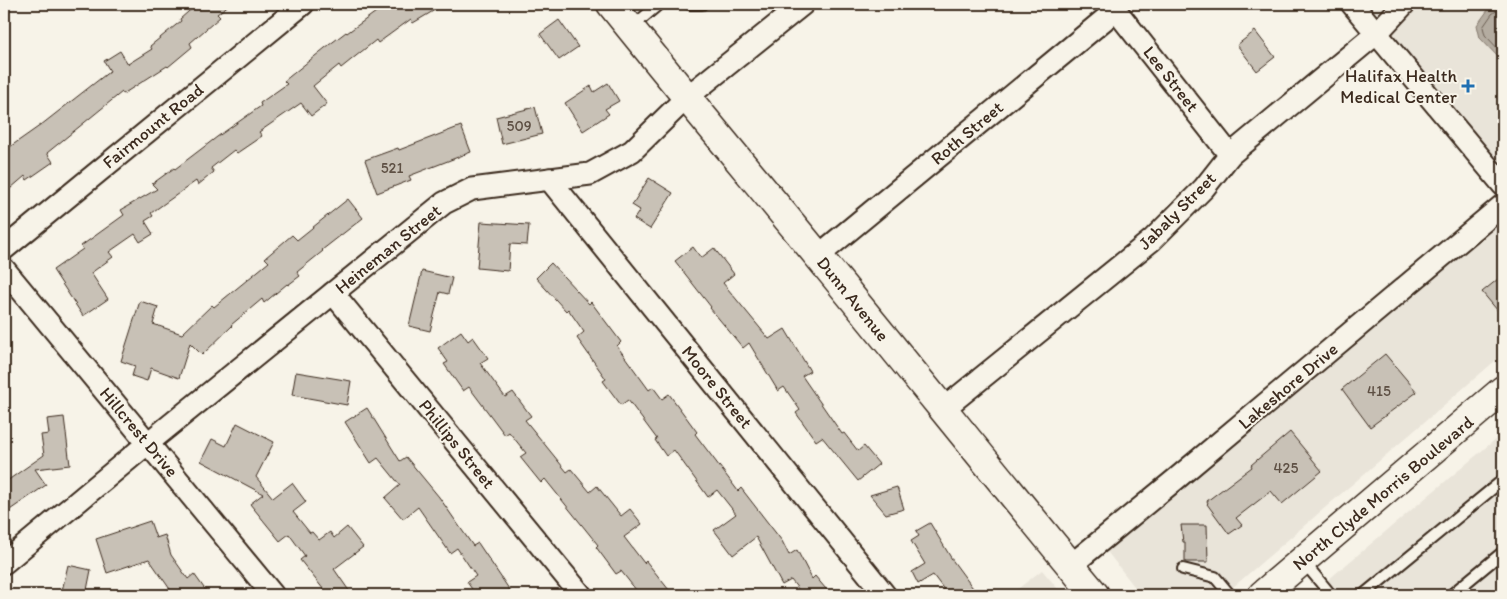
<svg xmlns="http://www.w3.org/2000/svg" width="1507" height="599" font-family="Itim,sans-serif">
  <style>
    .built { fill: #e9e4d9 }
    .water { fill: #b4aca0; stroke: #84786c }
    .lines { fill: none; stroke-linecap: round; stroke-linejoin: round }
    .shore { stroke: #6b5e52; stroke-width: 1 }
    .building { fill: #c8c1b6; stroke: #3b2a1e }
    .lane-casing { stroke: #3b2a1e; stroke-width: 14 }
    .street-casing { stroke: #3b2a1e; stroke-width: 25 }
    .secondary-casing { stroke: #3b2a1e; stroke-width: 31 }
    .lane { stroke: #f7f3e8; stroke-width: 10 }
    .street { stroke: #f7f3e8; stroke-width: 21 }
    .secondary { stroke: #f7f3e8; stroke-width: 28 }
    .poi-dot { fill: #1f6fb2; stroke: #f7f3e8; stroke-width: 2 }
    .labels { text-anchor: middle; stroke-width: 4; stroke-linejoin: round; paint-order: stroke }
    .number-label { font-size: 15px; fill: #5e5044 }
    .poi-label { font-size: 18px; fill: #3b2a1e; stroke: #f7f3e8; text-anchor: end }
    .street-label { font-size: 18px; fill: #3b2a1e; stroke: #f7f3e8 }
  </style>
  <rect width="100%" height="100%" fill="#f7f3e8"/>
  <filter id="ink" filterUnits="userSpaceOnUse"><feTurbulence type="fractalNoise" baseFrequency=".02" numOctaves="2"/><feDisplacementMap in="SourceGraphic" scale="10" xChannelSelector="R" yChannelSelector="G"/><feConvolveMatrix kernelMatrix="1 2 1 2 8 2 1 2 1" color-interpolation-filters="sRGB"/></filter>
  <g filter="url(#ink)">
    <g class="built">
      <polygon points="1367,4 1503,4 1503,169 1500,167"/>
      <polygon points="1503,217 1503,354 1224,595 1141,595 1105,549"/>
      <polygon points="1503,433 1503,595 1310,595"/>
      <polygon points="1042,570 1063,595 1010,595"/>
    </g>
    <polygon class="water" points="1498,4 1503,4 1503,65 1500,59 1480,38 1477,25 1488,10"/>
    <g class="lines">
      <polyline class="shore" points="1500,4 1499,9 1492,14 1483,27 1485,35 1503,54"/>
    </g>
    <g class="building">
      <polygon points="197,4 230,4 217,14 220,17 190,43 192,47 168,67 167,66 123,94 122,92 47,153 53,162 27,180 25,176 4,194 4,151 41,125 110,71 104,61 120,51 128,64 152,49 150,46 181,21 180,19"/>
      <polygon points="387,4 445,4 413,23 411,19 378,43 376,40 341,68 339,65 313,86 327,104 311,116 301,103 259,132 262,136 237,153 234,150 211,168 214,172 198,185 196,181 151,213 153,216 145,221 153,234 140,242 135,234 109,252 113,257 91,273 108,299 83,316 53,270 83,249 81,246 124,215 121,210 157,189 152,184 174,168 175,169 217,137 261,106 260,103 287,84 284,81 325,48 346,32 347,33"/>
      <polygon points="559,20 578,47 559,60 540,34"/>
      <polygon points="1255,31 1275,57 1257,71 1237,45"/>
      <polygon points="608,83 619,101 605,109 609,114 583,131 565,103 591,86 594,92"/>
      <polygon points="535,107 542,134 502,144 496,117"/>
      <polygon points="461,126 471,152 409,176 411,180 377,193 365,160 398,148 399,150"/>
      <polygon points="649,178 673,193 650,229 634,219 640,210 632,205"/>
      <polygon points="348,199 363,218 322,250 323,251 297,272 300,276 288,285 287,284 264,303 262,299 231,325 232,326 202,355 190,343 179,378 151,368 147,381 132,376 135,366 121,361 140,301 158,307 153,324 182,334 212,305 214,307 269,262 265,258 292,235 297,240"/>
      <polygon points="481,222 529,225 527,245 510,244 508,271 477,268"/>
      <polygon points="693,247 701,258 714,248 734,274 723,283 769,339 785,329 810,371 802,376 842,434 844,433 858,451 864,446 879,464 858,481 822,437 816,441 796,413 800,410 784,387 778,391 749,343 743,348 710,308 711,307 675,261"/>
      <polygon points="551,263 589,304 591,302 621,342 617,346 649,390 653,387 662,399 669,394 697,432 695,434 738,491 741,488 782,541 789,555 797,550 812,579 815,576 831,595 793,595 799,590 791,580 782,585 756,537 733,555 714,530 736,514 717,490 708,497 674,450 666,456 655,440 657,439 628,400 621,405 603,381 606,379 577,338 584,332 568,309 566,311 536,278"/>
      <polygon points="422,271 452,278 448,294 440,292 430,331 409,326"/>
      <polygon points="1503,275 1503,317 1482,292"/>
      <polygon points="461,331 468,341 473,337 488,358 480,363 505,397 513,392 531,416 525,420 567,472 571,469 590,492 597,486 621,516 630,509 642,524 624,537 644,563 646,561 673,595 640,595 621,571 616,574 596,547 598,545 545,479 541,483 520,457 526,453 509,432 505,435 469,387 463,391 444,364 448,362 438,348"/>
      <polygon points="1385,354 1417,392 1370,427 1342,389"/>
      <polygon points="296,372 351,381 347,405 292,395"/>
      <polygon points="367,408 400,461 406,457 439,497 473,546 478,543 513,595 476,595 467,582 476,576 457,548 450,553 418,507 403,519 385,498 400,485 378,458 371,463 345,422"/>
      <polygon points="64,417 70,465 35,469 46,485 4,514 4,483 44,455 41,435 49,434 47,419"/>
      <polygon points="237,423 274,442 256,477 273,498 292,483 306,502 293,512 310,533 312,532 319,540 330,532 334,538 347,527 363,547 334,569 352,595 328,595 300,560 305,556 289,534 280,541 250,504 263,494 201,461 212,439 226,446"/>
      <polygon points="1290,432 1322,471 1282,504 1271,491 1236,518 1242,525 1229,534 1207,504 1208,503 1207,501 1252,467 1251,465"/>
      <polygon points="897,487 904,509 886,514 870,495"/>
      <polygon points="150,521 156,538 165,535 171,555 188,579 194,574 209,595 174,595 149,559 107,573 96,539"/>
      <polygon points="930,523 953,561 978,595 948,595 933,575 918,584 912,572 925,564 911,541 919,536 916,531"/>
      <polygon points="1181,525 1207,525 1208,562 1185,562 1185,542 1183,542"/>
      <polygon points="68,565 91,570 86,595 61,595"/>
    </g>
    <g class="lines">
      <defs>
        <g id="lane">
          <polyline points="690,4 702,4"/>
          <polyline points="631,28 659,4"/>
          <polyline points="1303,561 1331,595"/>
          <polyline points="1183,569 1215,577 1230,595"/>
          <polyline points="1363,595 1503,480"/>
          <polyline points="1451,595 1503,552"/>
        </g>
        <g id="street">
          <polyline points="1111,4 1230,155"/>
          <polyline points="1352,4 1503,185"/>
          <polyline points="549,179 885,595"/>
          <polyline points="4,249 303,4"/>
          <polyline points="818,256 1116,10"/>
          <polyline points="4,269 273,595"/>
          <polyline points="333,293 581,595"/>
          <polyline points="942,410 1152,240 1204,188 1230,155 1377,33 1404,4"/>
          <polyline points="4,563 148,443 444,203 472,189 590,174 632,151 686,98 803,4"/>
          <polyline points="1070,566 1176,479 1503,205"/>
        </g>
        <g id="secondary">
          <path d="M611,4c68,85 138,168 207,252 93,113 184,227 277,339"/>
          <polyline points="1262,595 1503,390"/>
        </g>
      </defs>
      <use href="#lane" class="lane-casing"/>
      <use href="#street" class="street-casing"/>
      <use href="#secondary" class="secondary-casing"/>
      <use href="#lane" class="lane"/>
      <use href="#street" class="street"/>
      <use href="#secondary" class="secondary"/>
    </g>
  </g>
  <path class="poi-dot" d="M1465.5 78.5h5v5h5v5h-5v5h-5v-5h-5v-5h5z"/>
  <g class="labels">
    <g class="number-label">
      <text x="519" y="131">509</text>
      <text x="392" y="173">521</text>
      <text x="1379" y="396">415</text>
      <text x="1286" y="473">425</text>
    </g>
    <g class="poi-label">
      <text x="1457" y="82">Halifax Health<tspan x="1457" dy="21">Medical Center</tspan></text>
    </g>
    <g class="street-label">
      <text transform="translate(1171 79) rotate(52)" y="6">Lee Street</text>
      <text transform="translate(153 126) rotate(-39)" y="6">Fairmount Road</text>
      <text transform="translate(967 133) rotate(-40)" y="6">Roth Street</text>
      <text transform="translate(1177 211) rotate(-45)" y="6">Jabaly Street</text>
      <text transform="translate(388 249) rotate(-39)" y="6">Heineman Street</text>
      <text transform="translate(853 299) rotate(51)" y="6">Dunn Avenue</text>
      <text transform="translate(1288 386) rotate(-40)" y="6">Lakeshore Drive</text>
      <text transform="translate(717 387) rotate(51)" y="6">Moore Street</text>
      <text transform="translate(139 432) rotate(50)" y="6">Hillcrest Drive</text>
      <text transform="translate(457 444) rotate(51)" y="6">Phillips Street</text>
      <text transform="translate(1383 493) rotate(-40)" y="6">North Clyde Morris Boulevard</text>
    </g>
  </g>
  <rect width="1507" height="599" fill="none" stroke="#f7f3e8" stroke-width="20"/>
  <rect x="10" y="10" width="1487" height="579" fill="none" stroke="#3b2a1e" stroke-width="2" filter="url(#ink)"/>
</svg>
